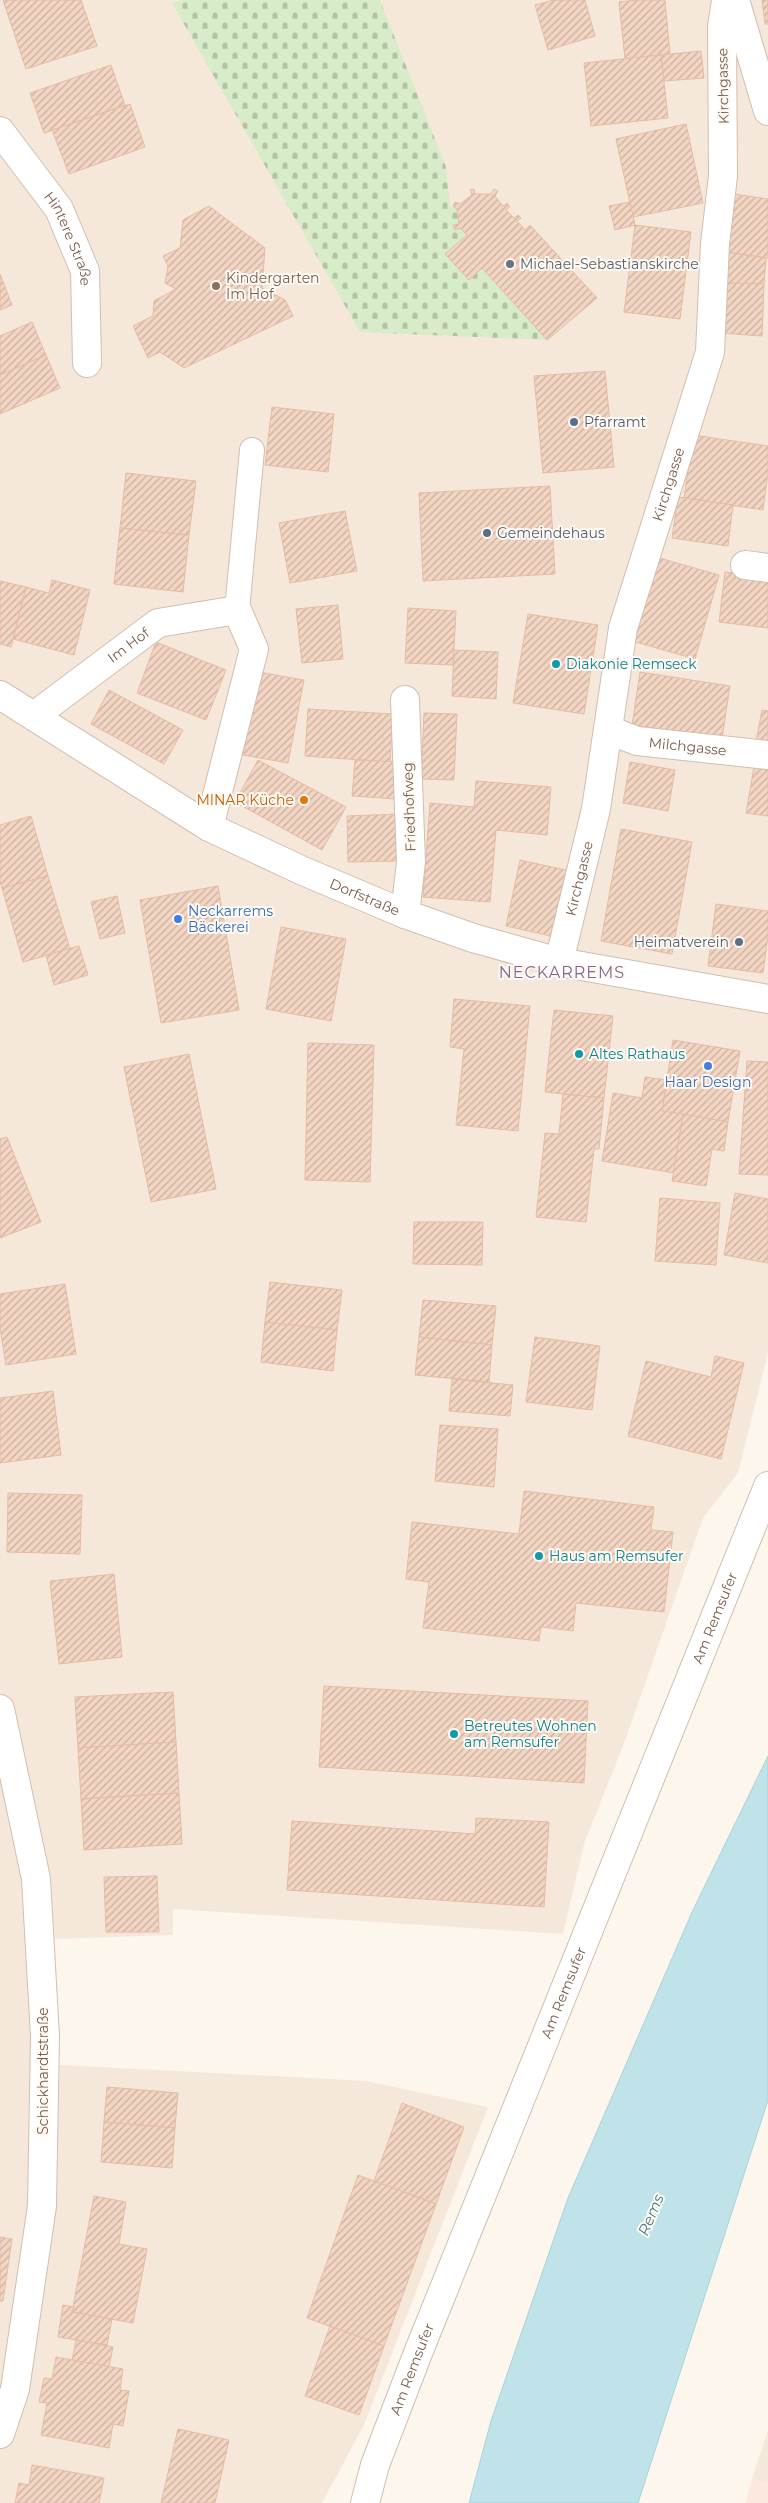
<svg xmlns="http://www.w3.org/2000/svg" width="768" height="2503" font-family="Montserrat,sans-serif">
  <style>
    .residential { fill: #f5e8da }
    .commercial { fill: #fde8e0 }
    .cemetery { fill: url(#cemetery-stones) }
    .water { fill: #bfe3e8; stroke: #a5d3da }
    .building { fill: url(#building-hatch); stroke: #e6bba3 }
    .lines { fill: none; stroke-linecap: round; stroke-linejoin: round }
    .service-casing { stroke: #d1beb0; stroke-width: 26 }
    .minor-casing { stroke: #d1beb0; stroke-width: 30 }
    .service { stroke: #fff; stroke-width: 24 }
    .minor { stroke: #fff; stroke-width: 28 }
    .worship-dot { fill: #6b7280; stroke: #fffaf3; stroke-width: 2 }
    .education-dot { fill: #8d6e63; stroke: #fffaf3; stroke-width: 2 }
    .service-dot { fill: #5c6f8a; stroke: #fffaf3; stroke-width: 2 }
    .culture-dot { fill: #0f9aa8; stroke: #fffaf3; stroke-width: 2 }
    .food-dot { fill: #e8710a; stroke: #fffaf3; stroke-width: 2 }
    .shop-dot { fill: #3f7fe0; stroke: #fffaf3; stroke-width: 2 }
    .labels { text-anchor: middle; stroke-width: 4; stroke-linejoin: round; paint-order: stroke }
    .street-label { font-size: 14px; fill: #7a5c4d; stroke: #fffaf3 }
    .worship-label { font-size: 14px; fill: #5b616d; stroke: #fffaf3; text-anchor: start }
    .education-label { font-size: 14px; fill: #785e54; stroke: #fffaf3; text-anchor: start }
    .service-label { font-size: 14px; fill: #4e5e75; stroke: #fffaf3; text-anchor: start }
    .culture-label { font-size: 14px; fill: #0d838f; stroke: #fffaf3; text-anchor: start }
    .food-label { font-size: 14px; fill: #c56008; stroke: #fffaf3; text-anchor: end }
    .shop-label { font-size: 14px; fill: #366cbe; stroke: #fffaf3; text-anchor: start }
    .water-label { font-size: 15px; font-style: italic; fill: #437c86; stroke: #fffaf3 }
    .quarter-label { font-size: 16px; letter-spacing: 1px; fill: #846695; stroke: #fffaf3 }
  </style>
  <defs>
    <pattern id="cemetery-stones" width="16" height="16" patternUnits="userSpaceOnUse" patternTransform="scale(1.25)"><rect width="16" height="16" fill="#d8ecc9"/><path d="M2 7V4a2 2 0 0 1 4 0v3zM10 15v-3a2 2 0 0 1 4 0v3z" fill="#b4c2a5"/></pattern>
    <pattern id="building-hatch" width="6" height="6" patternUnits="userSpaceOnUse" patternTransform="scale(1.25)"><rect width="6" height="6" fill="#f3d5c3"/><path d="M-1 1l2-2M0 6l6-6M5 7l2-2" fill="none" stroke="#cab0a1"/></pattern>
  </defs>
  <rect width="100%" height="100%" fill="#fdf6ec"/>
  <g class="residential">
    <polygon points="0,0 768,0 768,1353 738,1473 703,1518 626,1738 584,1844 563,1934 173,1909 173,1935 28,1940 42,2064 366,2081 488,2107 364,2425 322,2503 0,2503"/>
    <polygon points="768,2430 768,2483 752,2479"/>
  </g>
  <polygon class="commercial" points="752,2479 768,2483 768,2503 746,2503"/>
  <polygon class="cemetery" points="183,0 380,0 446,167 450,206 457,209 459,224 453,226 455,229 460,228 467,235 445,254 469,280 482,268 547,340 360,332 172,3"/>
  <polygon class="water" points="768,1756 768,2100 638,2503 469,2503 491,2421 568,2198 693,1910"/>
  <g class="building">
    <polygon points="3,0 81,0 97,46 26,69"/>
    <polygon points="554,0 585,0 595,36 548,50 535,5"/>
    <polygon points="637,0 665,0 670,54 625,59 619,2"/>
    <polygon points="762,0 768,0 768,24 765,24"/>
    <polygon points="701,51 704,78 664,81 661,55"/>
    <polygon points="661,55 668,118 591,126 584,63"/>
    <polygon points="111,65 125,105 44,133 30,93"/>
    <polygon points="130,104 145,147 69,174 52,130"/>
    <polygon points="686,124 703,203 633,217 616,139"/>
    <polygon points="474,189 475,194 491,194 494,189 498,191 495,196 503,206 507,203 510,207 506,210 514,218 518,215 521,218 517,221 525,230 530,225 597,298 547,340 482,268 469,280 445,254 467,235 460,228 455,230 453,225 459,224 457,209 453,206 455,202 460,204 472,195 470,190"/>
    <polygon points="727,193 768,199 768,258 719,251"/>
    <polygon points="630,202 635,225 615,230 609,206"/>
    <polygon points="209,206 265,248 262,288 285,300 293,316 184,368 160,352 148,358 133,326 153,316 154,301 176,289 165,283 168,266 163,256 180,248 183,220"/>
    <polygon points="635,225 691,232 680,319 624,312"/>
    <polygon points="724,252 766,258 764,284 722,283"/>
    <polygon points="0,274 12,305 0,310"/>
    <polygon points="722,283 764,284 762,336 720,333"/>
    <polygon points="32,322 46,355 0,375 0,336"/>
    <polygon points="46,355 60,388 0,414 0,375"/>
    <polygon points="605,371 614,467 543,473 534,376"/>
    <polygon points="272,407 334,414 328,472 265,465"/>
    <polygon points="693,435 768,446 768,473 763,510 684,498"/>
    <polygon points="126,473 196,481 189,535 120,528"/>
    <polygon points="550,486 555,574 423,581 419,493"/>
    <polygon points="678,497 733,505 728,546 672,538"/>
    <polygon points="345,511 357,571 290,583 279,523"/>
    <polygon points="120,528 189,535 183,592 114,584"/>
    <polygon points="656,557 719,575 695,659 632,641"/>
    <polygon points="725,572 768,577 768,628 719,622"/>
    <polygon points="52,580 90,590 74,655 13,639 26,587 49,593"/>
    <polygon points="0,581 26,587 11,647 0,644"/>
    <polygon points="338,605 343,659 302,663 296,609"/>
    <polygon points="408,608 456,611 453,665 405,663"/>
    <polygon points="528,614 598,625 584,714 513,703"/>
    <polygon points="156,642 226,670 206,720 137,693"/>
    <polygon points="454,650 498,652 496,699 452,696"/>
    <polygon points="258,672 304,680 288,763 243,755"/>
    <polygon points="640,672 730,686 721,745 652,734 653,728 632,725"/>
    <polygon points="109,690 183,730 164,764 91,724"/>
    <polygon points="308,709 393,714 390,762 305,756"/>
    <polygon points="762,710 768,711 768,743 756,742"/>
    <polygon points="424,713 457,714 454,780 421,779"/>
    <polygon points="258,760 346,807 322,850 235,802"/>
    <polygon points="355,760 400,762 397,799 352,796"/>
    <polygon points="755,761 768,764 768,816 746,813"/>
    <polygon points="630,762 675,770 668,811 623,803"/>
    <polygon points="476,781 551,787 547,835 496,830 490,902 423,897 430,803 474,807"/>
    <polygon points="398,814 400,861 348,862 347,816"/>
    <polygon points="31,816 48,876 2,888 0,882 0,825"/>
    <polygon points="621,829 692,842 672,954 601,941"/>
    <polygon points="520,860 570,871 555,937 506,926"/>
    <polygon points="48,876 70,949 23,962 2,888"/>
    <polygon points="218,886 239,1010 161,1023 140,900"/>
    <polygon points="117,896 125,933 100,939 91,902"/>
    <polygon points="716,904 768,911 768,936 763,973 708,966"/>
    <polygon points="281,927 346,939 331,1021 266,1009"/>
    <polygon points="79,946 88,975 54,985 46,955"/>
    <polygon points="454,999 530,1006 518,1131 456,1125 464,1049 450,1047"/>
    <polygon points="554,1010 613,1016 604,1098 545,1092"/>
    <polygon points="673,1040 740,1051 728,1122 662,1111"/>
    <polygon points="308,1043 374,1045 370,1182 305,1180"/>
    <polygon points="189,1054 216,1189 151,1202 124,1067"/>
    <polygon points="747,1061 768,1062 768,1175 739,1174"/>
    <polygon points="645,1077 667,1080 662,1111 683,1114 674,1173 602,1161 613,1093 642,1098"/>
    <polygon points="563,1094 604,1098 599,1149 594,1149 586,1222 536,1217 545,1133 559,1134"/>
    <polygon points="683,1114 728,1122 724,1151 712,1149 706,1186 672,1181"/>
    <polygon points="7,1137 41,1222 0,1238 0,1139"/>
    <polygon points="735,1193 768,1199 768,1263 724,1255"/>
    <polygon points="660,1198 720,1203 716,1265 655,1261"/>
    <polygon points="414,1222 483,1222 482,1265 413,1264"/>
    <polygon points="270,1282 342,1290 337,1330 265,1322"/>
    <polygon points="65,1284 76,1354 6,1365 0,1328 0,1294"/>
    <polygon points="423,1300 496,1306 492,1345 419,1337"/>
    <polygon points="265,1322 337,1330 333,1371 261,1362"/>
    <polygon points="419,1337 492,1345 489,1382 415,1375"/>
    <polygon points="535,1337 600,1346 592,1410 526,1402"/>
    <polygon points="715,1356 744,1363 721,1459 628,1436 646,1361 711,1377"/>
    <polygon points="452,1379 513,1385 510,1416 449,1411"/>
    <polygon points="53,1391 61,1455 0,1463 0,1398"/>
    <polygon points="440,1425 498,1429 494,1487 435,1481"/>
    <polygon points="524,1491 654,1507 651,1530 673,1532 664,1612 576,1603 573,1631 541,1627 539,1641 423,1628 429,1582 406,1579 412,1522 519,1534"/>
    <polygon points="8,1493 82,1495 80,1554 7,1552"/>
    <polygon points="114,1574 122,1657 59,1664 50,1581"/>
    <polygon points="324,1686 588,1701 584,1783 319,1767"/>
    <polygon points="173,1692 176,1742 78,1748 75,1697"/>
    <polygon points="176,1742 179,1793 81,1799 78,1748"/>
    <polygon points="179,1793 182,1844 84,1850 81,1799"/>
    <polygon points="476,1818 549,1822 544,1907 287,1890 292,1821 475,1834"/>
    <polygon points="157,1876 159,1932 106,1932 104,1877"/>
    <polygon points="107,2087 178,2093 175,2128 104,2122"/>
    <polygon points="402,2103 464,2127 436,2204 374,2181"/>
    <polygon points="104,2122 175,2128 172,2168 101,2162"/>
    <polygon points="358,2175 436,2204 384,2346 307,2318"/>
    <polygon points="94,2196 126,2202 119,2244 147,2249 133,2323 72,2312"/>
    <polygon points="0,2237 12,2239 3,2301 0,2301"/>
    <polygon points="63,2305 74,2307 72,2312 112,2319 107,2345 58,2337"/>
    <polygon points="330,2326 384,2346 359,2415 305,2396"/>
    <polygon points="76,2340 113,2347 109,2367 72,2360"/>
    <polygon points="56,2357 123,2369 120,2390 129,2391 123,2426 113,2424 109,2448 41,2435 47,2403 39,2402 44,2378 52,2379"/>
    <polygon points="178,2429 229,2440 215,2503 161,2503"/>
    <polygon points="32,2465 104,2478 99,2503 15,2503 19,2483 29,2485"/>
  </g>
  <g class="lines">
    <defs>
      <polyline id="service" points="237,610 252,450"/>
      <g id="minor">
        <polyline points="735,0 768,111"/>
        <path id="s1" d="M0,131l59,78 26,62 2,92"/>
        <polyline points="745,565 768,568"/>
        <path id="s2" d="M0,695l209,132 94,44 102,43 68,24 86,24 209,37"/>
        <path id="s3" d="M34,716l124,-93 79,-13 17,39 -45,178"/>
        <path id="s4" d="M609,730l28,11 131,14"/>
        <polyline points="405,914 411,862 405,700"/>
        <path id="s5" d="M559,962l37,-153 27,-181 87,-276 5,-108 8,-68 -1,-149 4,-27"/>
        <polyline points="0,1709 36,1879 45,2036 42,2206 15,2389 0,2434"/>
        <path id="s6" d="M365,2503l10,-38 43,-112 350,-867"/>
      </g>
    </defs>
    <use href="#service" class="service-casing"/>
    <use href="#minor" class="minor-casing"/>
    <use href="#service" class="service"/>
    <use href="#minor" class="minor"/>
  </g>
  <circle class="worship-dot" cx="510" cy="264" r="5"/>
  <circle class="education-dot" cx="216" cy="286" r="5"/>
  <g class="service-dot">
    <circle cx="574" cy="422" r="5"/>
    <circle cx="487" cy="533" r="5"/>
    <circle cx="739" cy="942" r="5"/>
  </g>
  <g class="culture-dot">
    <circle cx="556" cy="664" r="5"/>
    <circle cx="579" cy="1054" r="5"/>
    <circle cx="539" cy="1556" r="5"/>
    <circle cx="454" cy="1734" r="5"/>
  </g>
  <circle class="food-dot" cx="304" cy="800" r="5"/>
  <g class="shop-dot">
    <circle cx="178" cy="919" r="5"/>
    <circle cx="708" cy="1066" r="5"/>
  </g>
  <g class="labels">
    <g class="street-label">
      <text transform="translate(723 86) rotate(-91)" y="5">Kirchgasse</text>
      <text dy="5" stroke="none"><textPath href="#s1" startOffset="129">Hintere Straße</textPath></text>
      <text dy="5" stroke="none"><textPath href="#s5" startOffset="491">Kirchgasse</textPath></text>
      <text dy="5" stroke="none"><textPath href="#s3" startOffset="118">Im Hof</textPath></text>
      <text dy="5" stroke="none"><textPath href="#s4" startOffset="81">Milchgasse</textPath></text>
      <text transform="translate(409 807) rotate(-92)" y="5">Friedhofweg</text>
      <text dy="5" stroke="none"><textPath href="#s5" startOffset="86">Kirchgasse</textPath></text>
      <text dy="5" stroke="none"><textPath href="#s2" startOffset="418">Dorfstraße</textPath></text>
      <text dy="5" stroke="none"><textPath href="#s6" startOffset="952">Am Remsufer</textPath></text>
      <text dy="5" stroke="none"><textPath href="#s6" startOffset="548">Am Remsufer</textPath></text>
      <text transform="translate(43 2071) rotate(-90)" y="5">Schickhardtstraße</text>
      <text dy="5" stroke="none"><textPath href="#s6" startOffset="142">Am Remsufer</textPath></text>
    </g>
    <g class="worship-label">
      <text x="520" y="269">Michael-Sebastianskirche</text>
    </g>
    <g class="education-label">
      <text x="226" y="283">Kindergarten<tspan x="226" dy="16">Im Hof</tspan></text>
    </g>
    <g class="service-label">
      <text x="584" y="427">Pfarramt</text>
      <text x="497" y="538">Gemeindehaus</text>
      <text x="729" y="947" text-anchor="end">Heimatverein</text>
    </g>
    <g class="culture-label">
      <text x="566" y="669">Diakonie Remseck</text>
      <text x="589" y="1059">Altes Rathaus</text>
      <text x="549" y="1561">Haus am Remsufer</text>
      <text x="464" y="1731">Betreutes Wohnen<tspan x="464" dy="16">am Remsufer</tspan></text>
    </g>
    <g class="food-label">
      <text x="294" y="805">MINAR Küche</text>
    </g>
    <g class="shop-label">
      <text x="188" y="916">Neckarrems<tspan x="188" dy="16">Bäckerei</tspan></text>
      <text x="708" y="1087" text-anchor="middle">Haar Design</text>
    </g>
    <g class="water-label">
      <text transform="translate(651 2215) rotate(-67)" y="5">Rems</text>
    </g>
    <g class="quarter-label">
      <text x="562" y="978">NECKARREMS</text>
    </g>
  </g>
</svg>
